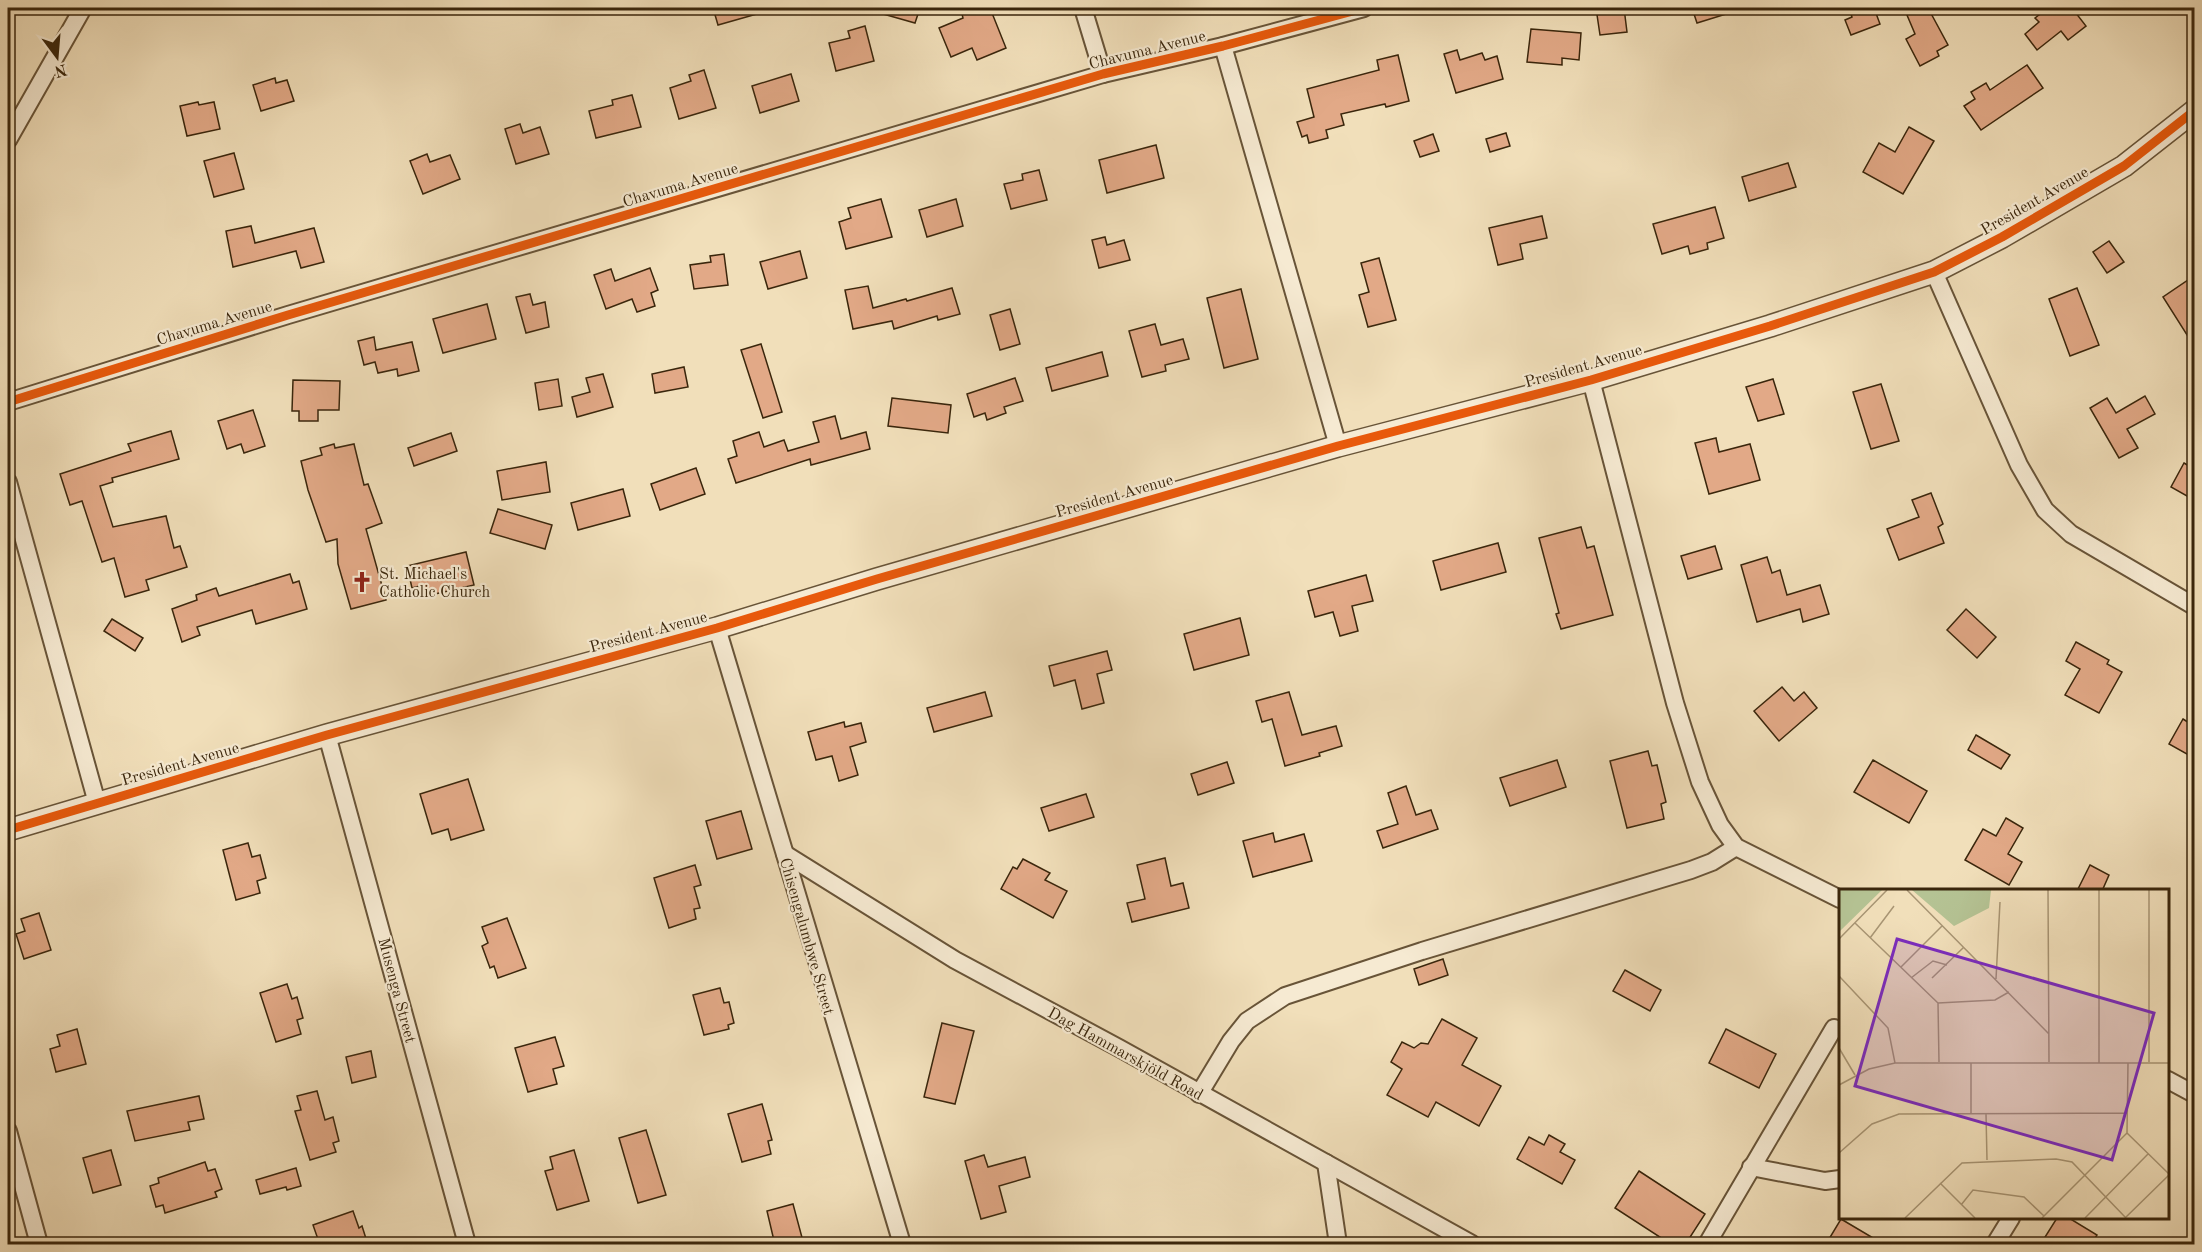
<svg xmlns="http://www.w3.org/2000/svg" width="2202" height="1252" font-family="'Old Standard TT',serif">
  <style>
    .building { fill: #e2a987; stroke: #3a260c; stroke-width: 1.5 }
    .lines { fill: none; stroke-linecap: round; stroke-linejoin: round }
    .minor-casing { stroke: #685438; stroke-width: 20 }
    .tertiary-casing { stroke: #685438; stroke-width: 24 }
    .minor { stroke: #f6ead2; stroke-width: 16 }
    .tertiary { stroke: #f6ead2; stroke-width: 21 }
    .cycleway-casing { stroke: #f6ead2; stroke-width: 13 }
    .cycleway { stroke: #e8590c; stroke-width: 9 }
    .labels { text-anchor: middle; stroke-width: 4.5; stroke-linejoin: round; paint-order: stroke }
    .street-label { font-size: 16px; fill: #3a260c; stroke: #f6ead2 }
    .poi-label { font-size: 16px; fill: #3a260c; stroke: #f6ead2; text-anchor: start }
    .inset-road { fill: none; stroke: #a89574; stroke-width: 1.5 }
    .view { fill: #7b2cbf; fill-opacity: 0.15; stroke: #7b2cbf; stroke-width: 3 }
    .inset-edge { fill: none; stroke: #3a260c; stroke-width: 3 }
  </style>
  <rect width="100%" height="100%" fill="#f1dfba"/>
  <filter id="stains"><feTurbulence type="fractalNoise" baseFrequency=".00333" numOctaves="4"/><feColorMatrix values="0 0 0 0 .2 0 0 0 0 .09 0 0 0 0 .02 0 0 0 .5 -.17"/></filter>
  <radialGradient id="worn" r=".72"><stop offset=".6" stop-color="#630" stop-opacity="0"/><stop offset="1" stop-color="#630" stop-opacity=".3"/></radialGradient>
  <g class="building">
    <polygon points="713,8 764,8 764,12 718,25"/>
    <polygon points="877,8 920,8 915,23 876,12"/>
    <polygon points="977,8 990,8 1006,48 977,60 972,48 951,57 939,28 963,18 962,14"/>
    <polygon points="1596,8 1624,8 1627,32 1600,35"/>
    <polygon points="1692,8 1736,8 1736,11 1697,23"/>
    <polygon points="1849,8 1874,8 1880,24 1851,35 1845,20 1852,17"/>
    <polygon points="1904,8 1928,8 1948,45 1937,51 1939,56 1920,66 1906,39 1915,34"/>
    <polygon points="2048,8 2072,8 2086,26 2068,40 2061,31 2037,50 2025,34 2039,22 2035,18"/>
    <polygon points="865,26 874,61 836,71 829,43 850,38 848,31"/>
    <polygon points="1531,29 1581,33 1579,60 1562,58 1562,65 1527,62"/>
    <polygon points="1457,50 1460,60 1482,53 1485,60 1497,56 1503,79 1456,93 1444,54"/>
    <polygon points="1398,55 1409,101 1386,107 1385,104 1341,114 1344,125 1326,130 1328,138 1309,143 1307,135 1302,137 1297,122 1314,117 1307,89 1379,70 1377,60"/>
    <polygon points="2027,65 2043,88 1981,130 1964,106 1975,99 1971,92 1986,83 1990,90"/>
    <polygon points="704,70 716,108 679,119 670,88 691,81 689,75"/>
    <polygon points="791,74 799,101 760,113 752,86"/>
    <polygon points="275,78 276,83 287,80 294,101 261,111 253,85"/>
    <polygon points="632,95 641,127 596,138 589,111 613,105 612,100"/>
    <polygon points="198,102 199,105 214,102 220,129 187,136 180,106"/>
    <polygon points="520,124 523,133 540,127 549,154 516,164 505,129"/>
    <polygon points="1909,127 1934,141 1903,194 1863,172 1879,143 1895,152"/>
    <polygon points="1506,133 1510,146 1490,152 1486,139"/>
    <polygon points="1433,134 1439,151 1420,157 1414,141"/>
    <polygon points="1156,145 1164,178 1107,193 1099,160"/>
    <polygon points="234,153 244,189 214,197 204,161"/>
    <polygon points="427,154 430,162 450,155 460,179 423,194 410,161"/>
    <polygon points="1788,163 1796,187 1749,201 1742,177"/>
    <polygon points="1039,170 1047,200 1011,209 1004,184 1023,180 1022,174"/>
    <polygon points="881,199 892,237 846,249 839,222 851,218 848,208"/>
    <polygon points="956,199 963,226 927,237 919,210"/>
    <polygon points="1715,207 1724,238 1707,243 1708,249 1690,254 1688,246 1662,254 1653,224"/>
    <polygon points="1542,216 1547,238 1520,244 1523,259 1498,265 1489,228"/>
    <polygon points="251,226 255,243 314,228 324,262 301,268 296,251 233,267 226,231"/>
    <polygon points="1105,237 1107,245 1124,240 1130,260 1099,268 1092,240"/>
    <polygon points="2109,241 2124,262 2107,273 2093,252"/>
    <polygon points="800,251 807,278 768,289 760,262"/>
    <polygon points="724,254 728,285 694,289 690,265 711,262 710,256"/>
    <polygon points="1379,258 1396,320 1368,327 1359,295 1369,292 1361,263"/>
    <polygon points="650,268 658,290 651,293 655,306 637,312 632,299 606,309 594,275 611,269 615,281"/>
    <polygon points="2194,276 2194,346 2163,297"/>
    <polygon points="868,286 873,308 906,299 907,301 952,288 960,314 938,320 937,316 894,329 892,321 853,329 845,290"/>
    <polygon points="2077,288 2099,345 2070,356 2049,299"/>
    <polygon points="1241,289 1258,359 1224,368 1207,298"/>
    <polygon points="530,294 533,305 545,302 549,327 526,333 516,297"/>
    <polygon points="487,304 496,339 443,353 433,319"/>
    <polygon points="1010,309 1020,344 1000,350 990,315"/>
    <polygon points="1155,324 1161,345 1183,339 1189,359 1165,365 1166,371 1142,377 1129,331"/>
    <polygon points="374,337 376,350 412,342 419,371 398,376 397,369 378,373 375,362 364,365 358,341"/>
    <polygon points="761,344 782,412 763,418 741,350"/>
    <polygon points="1102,352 1108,376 1052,391 1046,368"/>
    <polygon points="684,367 688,387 655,393 652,374"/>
    <polygon points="603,374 613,407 577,417 572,397 590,392 586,378"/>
    <polygon points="1015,378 1023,401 1004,407 1006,413 987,420 985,413 974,417 967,394"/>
    <polygon points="558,379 562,406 539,410 535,383"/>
    <polygon points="1773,379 1784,414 1758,421 1746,387"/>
    <polygon points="293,380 340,381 339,410 318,410 318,421 299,421 299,411 292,411"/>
    <polygon points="1881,384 1899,441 1871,449 1853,392"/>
    <polygon points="2145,396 2155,414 2127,429 2138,448 2119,458 2090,408 2107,398 2116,413"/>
    <polygon points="892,398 951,405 948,433 888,426"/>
    <polygon points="253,410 265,446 244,453 241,444 227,449 218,421"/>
    <polygon points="835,416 841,439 866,432 870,449 811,465 810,459 736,483 728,459 737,456 733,441 759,432 764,447 784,440 788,451 819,442 813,422"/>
    <polygon points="171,431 179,459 112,478 113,482 100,486 113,527 166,516 174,548 180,546 187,567 146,580 149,590 125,597 114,558 102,562 82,501 70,505 60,474 131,451 128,444"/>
    <polygon points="451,433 457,451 414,466 408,448"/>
    <polygon points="1716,438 1719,452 1750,444 1760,480 1709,494 1695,443"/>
    <polygon points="334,444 335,448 354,444 364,485 368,484 382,523 366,529 386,600 351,609 338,564 337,539 326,542 308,490 301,461 322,455 320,448"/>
    <polygon points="546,462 550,492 502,500 497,471"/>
    <polygon points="2184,463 2194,469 2194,500 2171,487"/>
    <polygon points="696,468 705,494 660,510 651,484"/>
    <polygon points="623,489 630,516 578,530 571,503"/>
    <polygon points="1931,493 1943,524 1938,527 1944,543 1899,560 1887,529 1919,517 1912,500"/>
    <polygon points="498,509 552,525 545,549 490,533"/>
    <polygon points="1581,527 1587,548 1594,546 1613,615 1561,629 1556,614 1559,613 1539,538"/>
    <polygon points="1498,543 1506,572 1441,590 1433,561"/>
    <polygon points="1715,546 1722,569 1688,579 1681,556"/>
    <polygon points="466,552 474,585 422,597 420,586 412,588 407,566"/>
    <polygon points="1767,557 1772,573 1780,570 1787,595 1820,585 1829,614 1803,622 1800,609 1757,622 1741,565"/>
    <polygon points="290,574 293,583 299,581 307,609 256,624 252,610 197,627 200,635 182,642 172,609 197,600 196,595 216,588 219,596"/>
    <polygon points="1366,575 1373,601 1352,606 1358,631 1340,636 1333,612 1315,617 1308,591"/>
    <polygon points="1966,609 1996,637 1977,658 1947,630"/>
    <polygon points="1240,618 1249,655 1194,670 1184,634"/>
    <polygon points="112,619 143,638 135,651 104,631"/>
    <polygon points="2076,642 2109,660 2107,664 2122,672 2099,713 2065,695 2080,669 2066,661"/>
    <polygon points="1107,651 1112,670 1097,674 1104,703 1082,709 1075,680 1054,686 1049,666"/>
    <polygon points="1782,687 1794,701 1804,692 1817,708 1779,741 1754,711"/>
    <polygon points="985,692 992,716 934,732 927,708"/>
    <polygon points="1289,692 1302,735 1336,726 1342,746 1319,753 1320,756 1285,766 1272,719 1262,722 1256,701"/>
    <polygon points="2183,719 2194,726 2194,758 2169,744"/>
    <polygon points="844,722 845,727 861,723 866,742 850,747 858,775 839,781 832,756 816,760 808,732"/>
    <polygon points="1976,735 2010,755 2001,769 1968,750"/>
    <polygon points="1648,751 1652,766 1657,765 1666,802 1661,804 1664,819 1627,828 1610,761"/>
    <polygon points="1557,760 1566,787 1510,806 1500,778"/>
    <polygon points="1873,760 1927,791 1909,823 1854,792"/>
    <polygon points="1227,762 1234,783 1198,795 1191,774"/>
    <polygon points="468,779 484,830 451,840 448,829 432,834 420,794"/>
    <polygon points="1406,786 1416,815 1431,810 1438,829 1383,848 1377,831 1398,824 1388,793"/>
    <polygon points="1086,794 1094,817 1049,831 1041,808"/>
    <polygon points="741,811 752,849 717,859 706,821"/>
    <polygon points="2006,818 2023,828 2008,854 2022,862 2009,885 1965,860 1983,829 1996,836"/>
    <polygon points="1273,833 1275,842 1304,834 1312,861 1253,877 1243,841"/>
    <polygon points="248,843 252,857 260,855 266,878 257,881 260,893 236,900 223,850"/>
    <polygon points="1165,858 1171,886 1183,883 1189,908 1132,922 1127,903 1145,899 1137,865"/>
    <polygon points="1023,859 1050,873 1045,880 1067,891 1053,918 1001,889 1013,867 1017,869"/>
    <polygon points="695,865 701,885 694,887 700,908 694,909 696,919 669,928 654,878"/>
    <polygon points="2090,865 2109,875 2102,891 2077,891"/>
    <polygon points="39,913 51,950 24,959 16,934 25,931 21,919"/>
    <polygon points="507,918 526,968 498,978 494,966 490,968 482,946 488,943 482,927"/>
    <polygon points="1443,959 1448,975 1419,985 1414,969"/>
    <polygon points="1625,970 1661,990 1650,1011 1613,991"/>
    <polygon points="287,984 292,999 297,997 303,1018 297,1020 301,1034 276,1042 260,993"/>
    <polygon points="720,988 724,1003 729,1002 734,1023 728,1025 729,1029 704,1035 693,995"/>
    <polygon points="1442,1019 1477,1038 1462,1065 1501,1086 1479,1126 1436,1102 1428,1117 1387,1095 1402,1069 1391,1062 1402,1042 1414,1048 1421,1043 1428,1044"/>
    <polygon points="942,1023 974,1031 955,1104 924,1097"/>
    <polygon points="77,1029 86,1064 56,1072 50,1049 60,1046 57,1035"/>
    <polygon points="1726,1029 1776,1054 1759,1088 1709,1063"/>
    <polygon points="555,1037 564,1066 553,1069 557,1084 528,1092 515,1048"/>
    <polygon points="371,1051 376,1077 352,1083 346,1057"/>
    <polygon points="317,1091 325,1120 333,1117 339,1141 333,1143 336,1152 310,1160 295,1111 301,1110 297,1096"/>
    <polygon points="199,1096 204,1119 188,1122 190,1130 135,1141 127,1111"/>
    <polygon points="762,1104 772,1140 768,1141 771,1154 742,1162 728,1114"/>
    <polygon points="646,1130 666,1195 638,1203 619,1138"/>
    <polygon points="1549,1135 1565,1144 1560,1152 1575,1160 1562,1184 1517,1159 1529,1137 1544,1145"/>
    <polygon points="111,1150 121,1185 93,1193 83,1158"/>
    <polygon points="574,1150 589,1201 557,1210 545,1171 553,1169 550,1157"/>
    <polygon points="984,1155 988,1167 1025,1157 1030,1177 999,1186 1006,1212 981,1219 965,1161"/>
    <polygon points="205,1162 208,1171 215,1169 222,1189 215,1192 217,1197 165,1213 163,1205 156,1207 150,1186 159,1183 158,1178"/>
    <polygon points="296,1168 301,1186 287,1190 286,1187 260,1194 256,1180"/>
    <polygon points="1639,1171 1705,1214 1685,1245 1672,1245 1615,1208"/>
    <polygon points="793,1204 804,1245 775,1245 767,1211"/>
    <polygon points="353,1211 359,1228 362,1226 368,1245 320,1245 313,1225"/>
    <polygon points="2057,1218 2069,1218 2097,1235 2091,1245 2040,1245"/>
    <polygon points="1841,1219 1885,1245 1839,1245 1829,1239"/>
  </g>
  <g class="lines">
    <defs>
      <g id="minor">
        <polyline points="1083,8 1103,74"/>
        <polyline points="1223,46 1338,446"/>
        <polyline points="8,140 83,8"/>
        <polyline points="1934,272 2019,465 2045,510 2071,534 2194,606"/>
        <polyline points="1591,380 1675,703 1700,782 1720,825 1736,847 1840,899"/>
        <polyline points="8,402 288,315 1103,74 1223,46 1364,8"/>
        <polyline points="8,482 97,803"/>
        <polyline points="717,628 902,1244"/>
        <polyline points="327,735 467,1244"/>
        <polyline points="785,854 955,960 1119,1048 1472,1244"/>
        <polyline points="2168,1080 2194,1094"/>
        <polyline points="1199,1094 1231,1041 1247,1021 1285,996 1422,951 1691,870 1712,862 1736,847"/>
        <polyline points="8,1131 39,1244"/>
        <polyline points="1326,1163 1338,1244"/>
        <polyline points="1751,1167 1825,1181 1840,1179"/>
        <polyline points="1707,1244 1834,1028"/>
        <polyline points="1995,1244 2011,1218"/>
      </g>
      <polyline id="tertiary" points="8,830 327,735 717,628 877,579 1338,446 1591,380 1770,326 1934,272 2002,237 2124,166 2194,111"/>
    </defs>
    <use href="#minor" class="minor-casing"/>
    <use href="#tertiary" class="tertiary-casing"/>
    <use href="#minor" class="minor"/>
    <use href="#tertiary" class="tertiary"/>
    <defs>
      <g id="cycleway">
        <polyline points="8,402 288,315 1103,74 1223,46 1364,8"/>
        <polyline points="8,830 327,735 717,628 877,579 1338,446 1591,380 1770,326 1934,272 2002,237 2124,166 2194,111"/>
      </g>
    </defs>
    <use href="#cycleway" class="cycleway-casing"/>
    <use href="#cycleway" class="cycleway"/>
  </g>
  <defs>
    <symbol id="church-bare" viewBox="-9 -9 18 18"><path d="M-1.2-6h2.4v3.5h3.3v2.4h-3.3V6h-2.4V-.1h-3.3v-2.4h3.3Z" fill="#8f2418" stroke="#f6ead2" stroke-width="2.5" paint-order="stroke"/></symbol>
  </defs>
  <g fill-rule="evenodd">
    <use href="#church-bare" x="347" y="567" width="30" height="30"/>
  </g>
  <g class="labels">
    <g class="street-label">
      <text transform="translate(1147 49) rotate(-14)" y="6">Chavuma Avenue</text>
      <text transform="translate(680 184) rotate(-17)" y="6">Chavuma Avenue</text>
      <text transform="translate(2034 200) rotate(-30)" y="6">President Avenue</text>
      <text transform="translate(214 322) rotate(-17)" y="6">Chavuma Avenue</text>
      <text transform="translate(1583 365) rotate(-16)" y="6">President Avenue</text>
      <text transform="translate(1114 495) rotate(-16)" y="6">President Avenue</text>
      <text transform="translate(648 631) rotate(-15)" y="6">President Avenue</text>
      <text transform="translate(180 763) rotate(-16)" y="6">President Avenue</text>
      <text transform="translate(808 936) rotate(74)" y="6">Chisengalumbwe Street</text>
      <text transform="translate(398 990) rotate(75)" y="6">Musenga Street</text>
      <text transform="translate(1126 1053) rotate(29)" y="6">Dag Hammarskjöld Road</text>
    </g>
    <g class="poi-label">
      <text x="379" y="579">St. Michael's<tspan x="379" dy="18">Catholic Church</tspan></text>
    </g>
  </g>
  <g transform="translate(1839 889)">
    <rect width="330" height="330" fill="#f1dfba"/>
    <path d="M0,1h43l-43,42zM73,1h79l-2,18 -35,18z" fill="#b5c394"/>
    <path class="inset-road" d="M68,1l142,144M209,1l1,172M260,1v173M16,34l83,80 1,59M31,49l24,-32M0,50l48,-49M62,78l41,-41M0,87l49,52 7,35M72,89l22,-17 14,4M93,89l32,-31M157,90l4,-77M99,114l57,-3 14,-8M0,159l16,27M310,173v-172M132,174v51M0,196l30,-16 26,-6h274M147,225l1,46M288,244l42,41M0,264l33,-29 27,-10 229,-1M101,294l35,35M122,316l12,-15 51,7 20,19M66,329l57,-55 94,-4 16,3 54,56M203,329l85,-85 1,-70M246,329l63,-64M286,329l44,-43"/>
    <path class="view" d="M58,50l257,74 -42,147 -257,-74z"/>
    <rect width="330" height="330" class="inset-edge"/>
  </g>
  <rect width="2202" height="1252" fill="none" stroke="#f1dfba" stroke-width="30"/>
  <rect x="9" y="9" width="2184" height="1234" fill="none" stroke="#3a260c" stroke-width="3"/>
  <rect x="15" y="15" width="2172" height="1222" fill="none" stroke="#3a260c" stroke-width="1.5"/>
  <g transform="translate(57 57) rotate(164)" stroke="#f6ead2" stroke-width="4.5" paint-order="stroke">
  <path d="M0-4.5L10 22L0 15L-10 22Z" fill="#3a260c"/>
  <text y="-9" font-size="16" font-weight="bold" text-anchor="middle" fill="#3a260c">N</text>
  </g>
  <rect width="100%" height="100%" filter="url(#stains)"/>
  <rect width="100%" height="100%" fill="url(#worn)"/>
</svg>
